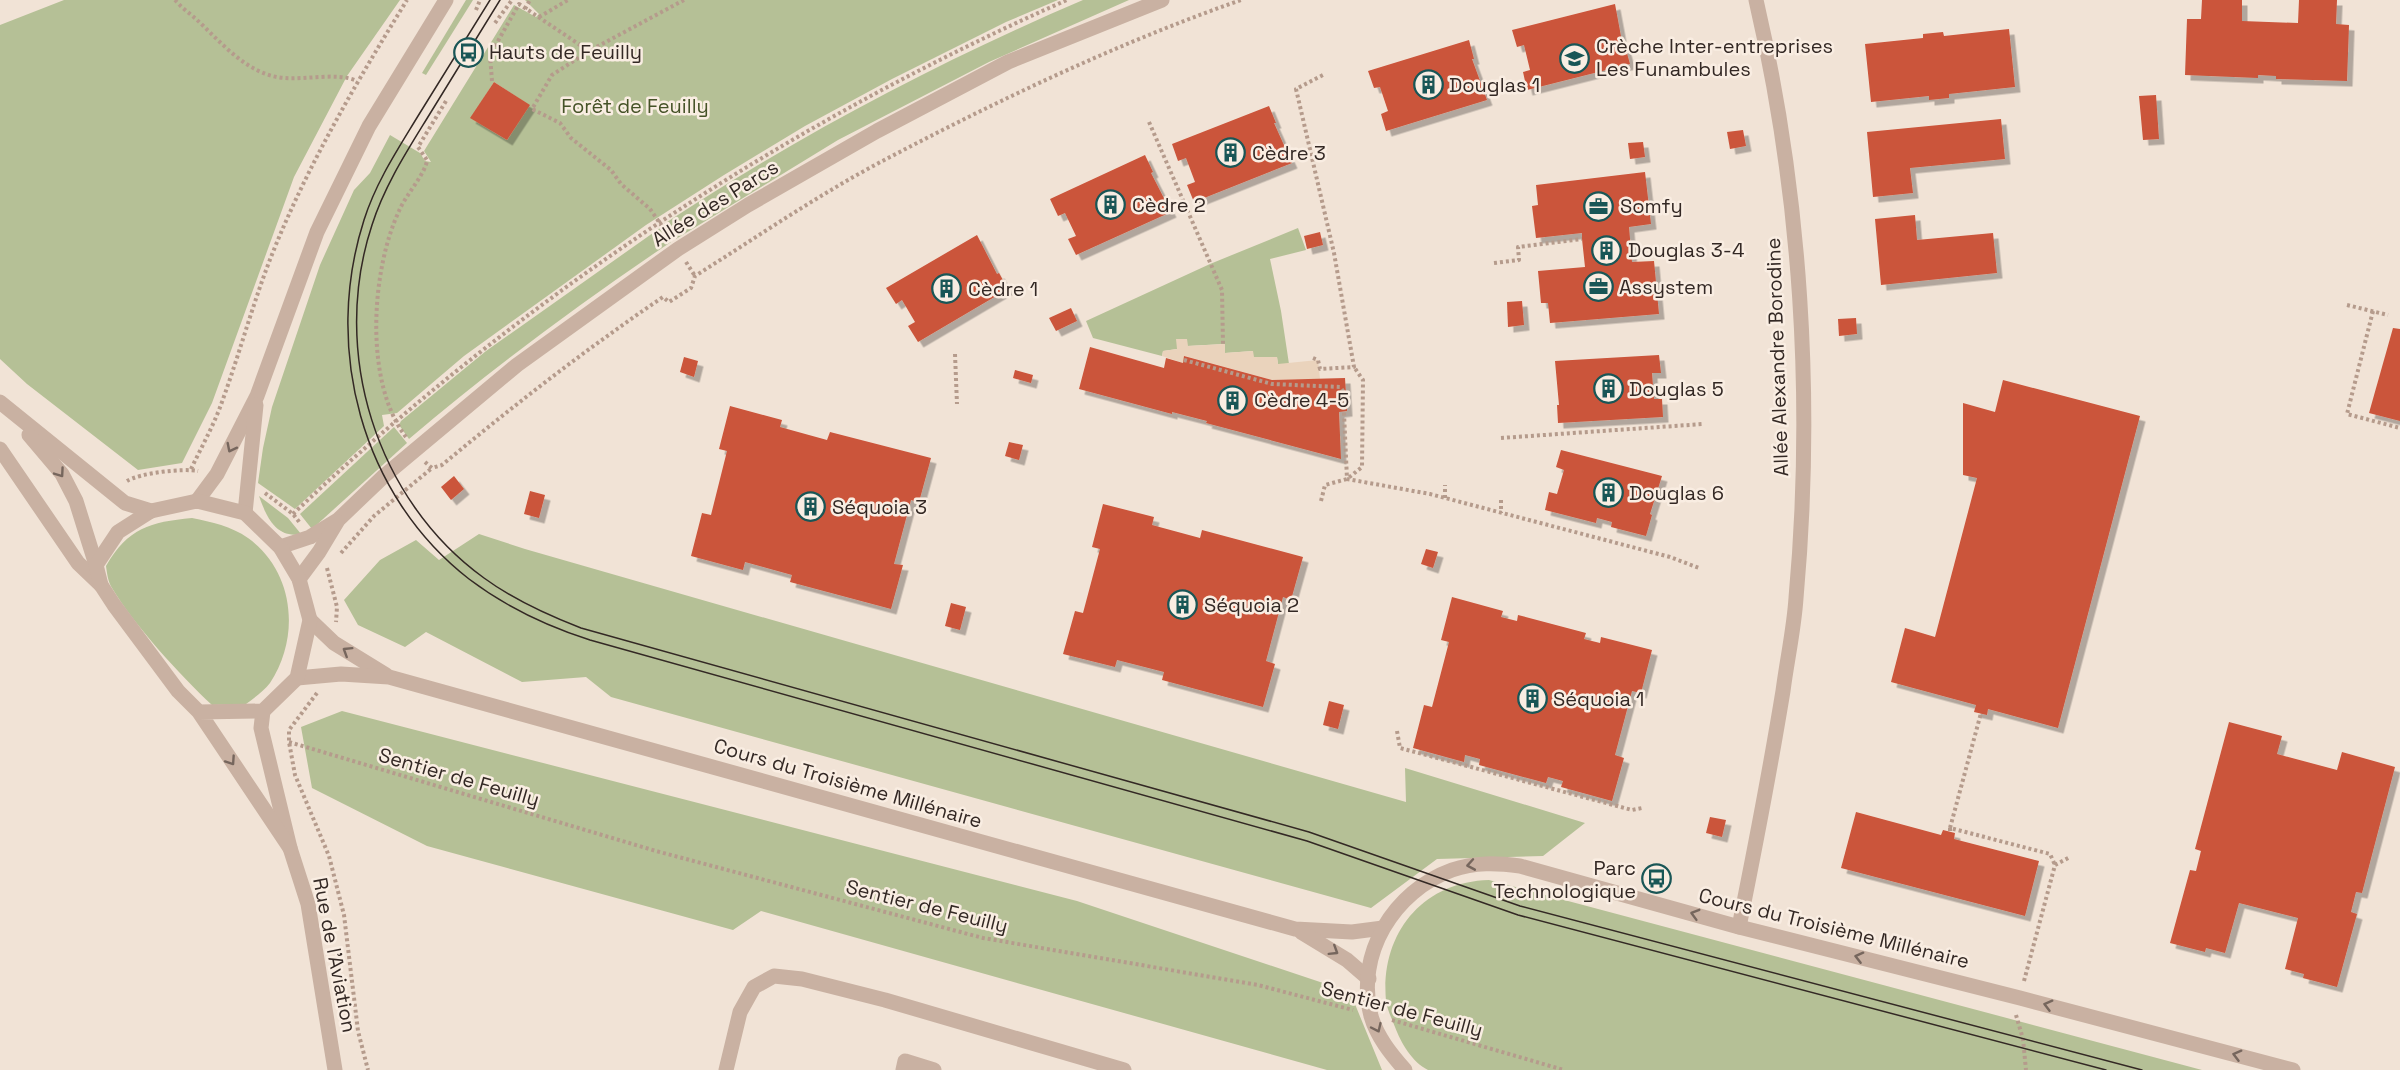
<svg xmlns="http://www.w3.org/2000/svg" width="2400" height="1070" font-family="'Space Grotesk',sans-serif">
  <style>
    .green { fill: #b5c096; fill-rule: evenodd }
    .plaza { fill: #ead3bc }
    .building { fill: #cb543a; filter: url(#shadow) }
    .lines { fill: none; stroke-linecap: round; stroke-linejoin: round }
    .path { stroke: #b59b8c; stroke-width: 4; stroke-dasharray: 3 3; stroke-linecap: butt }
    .minor { stroke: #c9b1a2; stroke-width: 15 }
    .tram { stroke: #332824; stroke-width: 1.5 }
    .oneway { stroke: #76665d }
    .labels { text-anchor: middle; stroke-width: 5; stroke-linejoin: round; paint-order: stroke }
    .poi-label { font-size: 20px; fill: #332824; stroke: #f9ede2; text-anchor: start }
    .park-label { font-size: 20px; fill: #455227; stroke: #f9ede2 }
    .street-label { font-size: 20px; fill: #332824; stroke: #f9ede2 }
  </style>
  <defs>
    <filter id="shadow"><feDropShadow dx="5.5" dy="5.5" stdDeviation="0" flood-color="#0004"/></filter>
  </defs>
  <rect width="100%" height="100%" fill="#f1e3d6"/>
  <g class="green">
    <polygon points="64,0 400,0 347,76 294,177 212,403 182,463 138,470 27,384 0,359 0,25"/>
    <polygon points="466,0 473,0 426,75 422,73"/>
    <path d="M525,0h533l-52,22 -114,57 -87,47 -81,49 -78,50 -139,100 -43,31 -67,57 -15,2 2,11 -89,83 -37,-26 5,-35 9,-41 48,-142 34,-75 16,-17 20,-38 30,18 5,8 6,1 -7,-11 90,-146 22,12 3,-3zM494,82l35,23 -22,35 -36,-22z"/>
    <path d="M1083,0h46l-140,62 -151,78 -162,99 -12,-15c132,-87 274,-162 419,-224z"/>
    <path d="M660,228l11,14c-91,61 -178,126 -262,197l-10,-14 2,-4 85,-70z"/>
    <polygon points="1298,228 1306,250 1270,259 1281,311 1289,364 1278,364 1277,357 1253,358 1253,351 1225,353 1224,344 1187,346 1187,340 1177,349 1163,351 1162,356 1093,338 1086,321 1210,264"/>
    <polygon points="394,427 407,443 312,529 300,514"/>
    <path d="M259,496l29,22 13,16c-25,5 -35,-18 -42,-38z"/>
    <path d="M192,518c20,4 39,8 56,20 46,33 53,98 22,145 -6,8 -16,15 -24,21l-34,1c-32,-30 -78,-80 -100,-117 -4,-6 -5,-15 -6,-22 22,-38 44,-44 86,-48z"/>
    <polygon points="479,534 525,549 1406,802 1405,768 1585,823 1543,856 1437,859 1371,908 611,697 586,677 522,682 426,632 405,647 358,625 344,600 380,560 416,540 439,560"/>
    <polygon points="342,711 1077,901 1350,992 1382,1070 1327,1070 761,911 733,930 427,846 312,788 301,727"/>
    <path d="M1489,880l713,190h-774c-16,-8 -27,-27 -33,-43 -3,-8 -8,-18 -9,-26 -6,-66 35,-119 103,-121z"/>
  </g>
  <polygon class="plaza" points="1176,339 1187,339 1188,346 1225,344 1225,353 1253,351 1254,357 1277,357 1278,364 1318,360 1320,379 1272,380 1185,356 1183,363 1162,356 1163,351 1177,349"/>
  <g class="building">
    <polygon points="2202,0 2242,0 2242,21 2298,23 2299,0 2337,0 2336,24 2349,25 2347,81 2276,79 2276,76 2258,75 2258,78 2185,75 2187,19 2201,19"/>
    <polygon points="1615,4 1623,47 1625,46 1630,64 1527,90 1523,72 1530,70 1524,45 1517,47 1512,30"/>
    <polygon points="2009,29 2015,87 1949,94 1949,98 1929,100 1929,96 1871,102 1865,44 1923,38 1923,34 1943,32 1944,36"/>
    <polygon points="1469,40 1474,59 1472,59 1487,100 1386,131 1381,114 1388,111 1380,87 1374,88 1368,71"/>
    <polygon points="494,82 530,105 507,140 470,118"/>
    <polygon points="2156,95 2159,139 2143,140 2139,96"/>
    <polygon points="1269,106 1276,123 1274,123 1292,163 1194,202 1187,185 1195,182 1186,158 1178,161 1172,144"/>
    <polygon points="2001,119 2005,159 1910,168 1913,193 1873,197 1867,132"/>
    <polygon points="1743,130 1746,146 1730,149 1727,132"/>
    <polygon points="1643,142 1645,157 1630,159 1628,143"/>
    <polygon points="1145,155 1153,172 1151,173 1171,212 1076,255 1068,239 1076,236 1065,213 1058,216 1050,199"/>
    <polygon points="1645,172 1651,224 1629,227 1632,262 1654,261 1659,314 1550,323 1548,303 1541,303 1538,271 1585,267 1582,239 1582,233 1536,238 1532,206 1538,205 1536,185"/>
    <polygon points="1915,215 1917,240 1993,233 1997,273 1881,285 1875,219"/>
    <polygon points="1320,232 1323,245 1307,249 1304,236"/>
    <polygon points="977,235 997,274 999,273 1008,289 918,342 908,326 915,322 902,300 896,304 886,288"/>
    <polygon points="1522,301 1524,325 1508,327 1507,302"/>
    <polygon points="1071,308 1077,321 1056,331 1049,318"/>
    <polygon points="1856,318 1857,334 1839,336 1838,319"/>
    <polygon points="2393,328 2400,329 2400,421 2369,413"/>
    <polygon points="1090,347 1164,368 1166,358 1183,363 1184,356 1272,380 1345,378 1347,411 1339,412 1341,459 1206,423 1207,421 1172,412 1172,414 1079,389"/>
    <polygon points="1659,355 1661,373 1652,373 1654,399 1662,399 1663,417 1558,423 1557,405 1559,405 1555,361"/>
    <polygon points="684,357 698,361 694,377 680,372"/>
    <polygon points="1015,370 1033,375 1031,383 1013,378"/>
    <polygon points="2003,380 2140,416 2058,728 1988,709 1987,715 1974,712 1976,705 1891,682 1905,628 1935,637 1977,478 1963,475 1963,403 1995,412"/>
    <polygon points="730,406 782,420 780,427 827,440 830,432 931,458 919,502 911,500 894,564 903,565 891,609 790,582 792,575 745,562 743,570 691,556 702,513 711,515 727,451 719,449"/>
    <polygon points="1009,442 1023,445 1019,460 1005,456"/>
    <polygon points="1561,450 1662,476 1650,514 1652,515 1646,536 1611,527 1612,522 1597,518 1596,523 1545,510 1549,492 1557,494 1564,470 1556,467"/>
    <polygon points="454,476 464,489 451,500 441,487"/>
    <polygon points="530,491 545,495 539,518 524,514"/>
    <polygon points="1103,504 1154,517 1152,525 1200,538 1202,530 1303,557 1291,600 1283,597 1266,661 1275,664 1263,707 1162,680 1164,672 1117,660 1115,667 1063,654 1075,611 1083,613 1100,549 1092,547"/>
    <polygon points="1426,549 1438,552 1433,568 1421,564"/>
    <polygon points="1452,597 1503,611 1501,617 1517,621 1518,615 1586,633 1584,639 1600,643 1601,637 1652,650 1641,693 1632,691 1615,755 1624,758 1612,801 1561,787 1563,781 1548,777 1546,783 1479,765 1480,759 1465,755 1464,762 1413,748 1424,705 1432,707 1449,642 1441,640"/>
    <polygon points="951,603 966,607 960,630 945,626"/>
    <polygon points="1329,701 1344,705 1338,729 1323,725"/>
    <polygon points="2229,722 2282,736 2277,754 2337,770 2342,752 2395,767 2362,893 2356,892 2351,912 2357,914 2337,987 2303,978 2304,974 2285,969 2298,918 2239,903 2225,953 2206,948 2205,952 2170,943 2190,870 2196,871 2201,851 2195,849"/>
    <polygon points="1856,812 1941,835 1943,830 1955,833 1954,839 2039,861 2025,916 1841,868"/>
    <polygon points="1710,817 1726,820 1722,837 1706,833"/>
  </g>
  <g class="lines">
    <g class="path">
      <path d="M175,0c6,7 14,13 21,19 24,22 51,56 88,59 22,2 54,-6 73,3"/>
      <polyline points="525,9 530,0"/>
      <polyline points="476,10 480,0"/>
      <polyline points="539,17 568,0"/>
      <polyline points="495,23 512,0"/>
      <polyline points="492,81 490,55 519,4 589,51"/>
      <polyline points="1149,122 1222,290 1223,344"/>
      <polyline points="669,236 650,209 621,184 611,170 571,138 560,123 532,109 552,75 589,51 684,0"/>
      <polyline points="686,262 695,276"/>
      <polyline points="1494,263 1519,260 1518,247 1582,239"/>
      <polyline points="2347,305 2388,315"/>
      <polyline points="2373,311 2347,414 2400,428"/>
      <polyline points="955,354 957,404"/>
      <polyline points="1313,358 1318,360 1320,369 1354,367 1334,253 1296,89 1323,75"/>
      <polyline points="1184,360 1272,384 1340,387 1343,391 1347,479 1430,494 1670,557 1699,568"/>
      <path d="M406,437c-42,-54 -35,-166 -7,-226 6,-15 27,-38 28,-51l-9,-13 28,-46"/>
      <polyline points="1501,438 1703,424"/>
      <path d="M425,462l7,6 10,-3c71,-59 144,-116 221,-168l6,5 22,-14 4,-12c65,-41 129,-85 197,-120 113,-59 229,-114 349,-156"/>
      <path d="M191,469c11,-23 24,-46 32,-70 17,-47 30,-96 48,-142 36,-91 85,-174 136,-257"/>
      <path d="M127,481c13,-8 56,-13 71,-10"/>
      <polyline points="265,493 293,514 300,523"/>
      <polyline points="1445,498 1445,485"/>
      <polyline points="1501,500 1501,513"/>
      <polyline points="1321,501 1325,485 1347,479 1362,467 1363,380 1354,367"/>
      <path d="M293,514c225,-214 490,-389 774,-514"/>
      <polyline points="341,553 374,516 432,468"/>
      <polyline points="327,568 337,607 336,622"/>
      <polyline points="317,693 289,730 289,742 295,775 329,856 344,915 358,1031 368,1070"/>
      <polyline points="1397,731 1400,748 1632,810 1642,808"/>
      <polyline points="289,742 656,851 983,938 1258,985 1353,1010"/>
      <polyline points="1950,828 1981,713"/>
      <polyline points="1950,831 1950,828 2050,854 2055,865"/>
      <polyline points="2024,981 2055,865 2070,857"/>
      <polyline points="2016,1015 2023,1039 2026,1070"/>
      <polyline points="1392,1020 1564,1070"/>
    </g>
    <g class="minor">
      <polyline points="0,402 125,503 151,511"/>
      <polyline points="29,435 62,474 76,501 96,565"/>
      <polyline points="0,449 78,563 101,585"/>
      <polyline points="197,501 217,474 257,396 317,232 369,126 446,0"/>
      <polyline points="245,513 256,405"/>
      <polyline points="280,547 310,537 338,520 384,476 517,365 678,249 748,205 877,131 1008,62 1162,0"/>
      <polyline points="299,579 319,552 337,522"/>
      <polyline points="310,620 334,643 386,675"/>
      <polyline points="297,678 341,674 389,677 1295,929 1352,932 1383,928"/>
      <polyline points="263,711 261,728 290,848 308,904 335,1070"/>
      <polyline points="199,712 263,711 297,678 310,620 299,579 280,547 245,513 197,501 151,511 118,532 96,565 101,585 114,605 178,691 199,712 290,848"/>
      <path d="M1739,927c16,-79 31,-157 44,-236 4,-31 11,-62 13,-93 18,-199 5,-404 -40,-598"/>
      <polyline points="1301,932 1347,960 1369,979"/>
      <polyline points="726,1070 740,1012 754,987 774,976 802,979 885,1000 1124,1070"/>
      <polyline points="903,1070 905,1061 934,1070"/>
      <path d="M1405,1070c-14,-16 -28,-33 -34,-54 -16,-62 23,-125 81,-146 23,-8 45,-7 68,-4l219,61 281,71 273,72"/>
    </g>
    <g class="tram">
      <path d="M490,0c-24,38 -48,77 -72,116 -20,33 -42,66 -54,104 -41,128 -3,275 105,359 37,28 77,47 121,61l717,201 211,74 588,155"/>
      <path d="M500,0c-23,37 -46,75 -69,112 -22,36 -46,72 -59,113 -42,127 4,275 112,353 30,22 63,37 97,50l728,204 211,74 622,164"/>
    </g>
  </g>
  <defs><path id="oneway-chevron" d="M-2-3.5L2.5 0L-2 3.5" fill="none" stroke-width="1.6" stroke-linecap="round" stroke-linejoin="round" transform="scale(1.5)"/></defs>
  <g class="oneway">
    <use href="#oneway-chevron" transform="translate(231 448) rotate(117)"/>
    <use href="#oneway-chevron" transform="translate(60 473) rotate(55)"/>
    <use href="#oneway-chevron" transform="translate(347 651) rotate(-148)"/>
    <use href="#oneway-chevron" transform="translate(231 761) rotate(56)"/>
    <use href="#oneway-chevron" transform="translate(1471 865) rotate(170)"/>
    <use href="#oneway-chevron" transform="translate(1695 914) rotate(-164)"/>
    <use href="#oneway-chevron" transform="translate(1334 951) rotate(32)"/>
    <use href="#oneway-chevron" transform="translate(1859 957) rotate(-166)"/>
    <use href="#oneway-chevron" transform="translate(2048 1005) rotate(-165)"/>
    <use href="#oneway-chevron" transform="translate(1377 1028) rotate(65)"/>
    <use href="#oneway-chevron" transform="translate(2237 1055) rotate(-165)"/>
  </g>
  <defs>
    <symbol id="bus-ring" viewBox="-11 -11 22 22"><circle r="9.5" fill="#f9ede2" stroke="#195656" stroke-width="1.5"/><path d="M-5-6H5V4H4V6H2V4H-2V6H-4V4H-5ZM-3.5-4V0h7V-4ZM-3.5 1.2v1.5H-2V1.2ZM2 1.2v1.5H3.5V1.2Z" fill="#195656"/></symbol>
    <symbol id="school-ring" viewBox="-11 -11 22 22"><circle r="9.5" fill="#f9ede2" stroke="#195656" stroke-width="1.5"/><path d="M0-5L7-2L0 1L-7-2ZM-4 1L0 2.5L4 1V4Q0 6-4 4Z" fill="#195656"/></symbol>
    <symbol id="building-ring" viewBox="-11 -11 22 22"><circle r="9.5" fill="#f9ede2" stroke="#195656" stroke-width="1.5"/><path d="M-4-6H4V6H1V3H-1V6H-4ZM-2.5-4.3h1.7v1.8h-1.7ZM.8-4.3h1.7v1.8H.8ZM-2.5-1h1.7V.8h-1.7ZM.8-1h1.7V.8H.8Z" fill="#195656"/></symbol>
    <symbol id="office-ring" viewBox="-11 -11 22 22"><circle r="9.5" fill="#f9ede2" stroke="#195656" stroke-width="1.5"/><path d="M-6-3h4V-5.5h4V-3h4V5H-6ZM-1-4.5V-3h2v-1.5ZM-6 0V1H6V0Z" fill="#195656"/></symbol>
  </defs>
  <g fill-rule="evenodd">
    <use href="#bus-ring" x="452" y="36" width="33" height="33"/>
    <use href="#school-ring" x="1558" y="42" width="33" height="33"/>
    <use href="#building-ring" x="1412" y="68" width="33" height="33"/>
    <use href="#building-ring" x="1214" y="136" width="33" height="33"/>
    <use href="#building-ring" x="1094" y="188" width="33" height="33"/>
    <use href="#office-ring" x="1582" y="190" width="33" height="33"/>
    <use href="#building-ring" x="1590" y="234" width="33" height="33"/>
    <use href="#office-ring" x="1582" y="270" width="33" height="33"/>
    <use href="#building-ring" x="930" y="272" width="33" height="33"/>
    <use href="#building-ring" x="1592" y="372" width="33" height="33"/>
    <use href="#building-ring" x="1216" y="384" width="33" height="33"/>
    <use href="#building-ring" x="1592" y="476" width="33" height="33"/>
    <use href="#building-ring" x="794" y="490" width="33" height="33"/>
    <use href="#building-ring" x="1166" y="588" width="33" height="33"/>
    <use href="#building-ring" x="1516" y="682" width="33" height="33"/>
    <use href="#bus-ring" x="1640" y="862" width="33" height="33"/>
  </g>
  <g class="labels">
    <g class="poi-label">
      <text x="1596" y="53">Crèche Inter-entreprises<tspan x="1596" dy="23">Les Funambules</tspan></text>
      <text x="489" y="59">Hauts de Feuilly</text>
      <text x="1449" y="92">Douglas 1</text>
      <text x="1252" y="160">Cèdre 3</text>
      <text x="1132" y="212">Cèdre 2</text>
      <text x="1620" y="213">Somfy</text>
      <text x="1628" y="257">Douglas 3-4</text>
      <text x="1619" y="294">Assystem</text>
      <text x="968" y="296">Cèdre 1</text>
      <text x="1629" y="396">Douglas 5</text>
      <text x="1254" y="407">Cèdre 4-5</text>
      <text x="1629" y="500">Douglas 6</text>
      <text x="832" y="514">Séquoia 3</text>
      <text x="1204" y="612">Séquoia 2</text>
      <text x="1553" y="706">Séquoia 1</text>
      <text x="1636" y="875" text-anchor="end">Parc<tspan x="1636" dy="23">Technologique</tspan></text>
    </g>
    <g class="park-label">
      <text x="635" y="113">Forêt de Feuilly</text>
    </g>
    <g class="street-label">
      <text transform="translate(715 203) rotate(-32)" y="7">Allée des Parcs</text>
      <text transform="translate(1777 357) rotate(-92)" y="7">Allée Alexandre Borodine</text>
      <text transform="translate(459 777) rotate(16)" y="7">Sentier de Feuilly</text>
      <text transform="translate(848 783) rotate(16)" y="7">Cours du Troisième Millénaire</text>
      <text transform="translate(927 906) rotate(14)" y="7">Sentier de Feuilly</text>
      <text transform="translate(1834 928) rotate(14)" y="7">Cours du Troisième Millénaire</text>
      <text transform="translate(335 955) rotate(79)" y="7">Rue de l'Aviation</text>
      <text transform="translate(1402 1009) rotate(15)" y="7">Sentier de Feuilly</text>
    </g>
  </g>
</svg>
